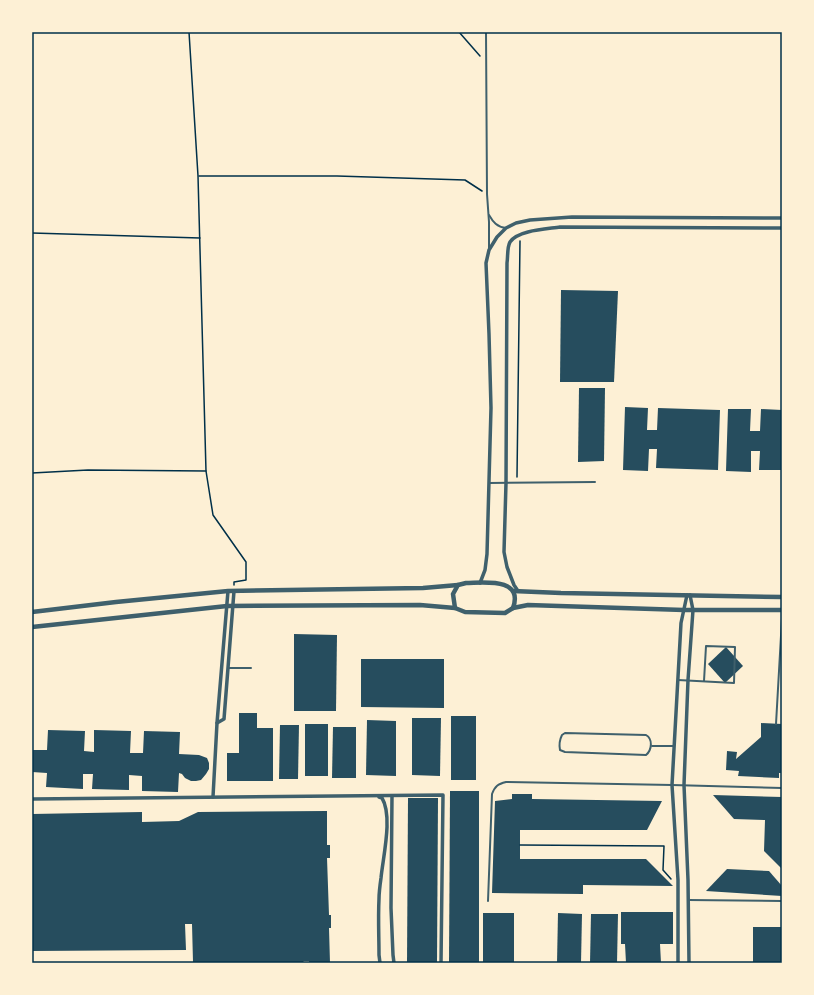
<svg xmlns="http://www.w3.org/2000/svg" width="814" height="995" font-family="'Noto Sans',sans-serif">
  <style>
    .building { fill: #264d5e }
    .lines { fill: none; stroke-linecap: round; stroke-linejoin: round }
    .path { stroke: #003049; stroke-width: 1.5 }
    .service { stroke: #3f606c; stroke-width: 2 }
    .minor { stroke: #3f606c; stroke-width: 3.5 }
    .tertiary { stroke: #3f606c; stroke-width: 4.5 }
    .neatline { fill: none; stroke: #003049; stroke-width: 1.5 }
  </style>
  <rect width="100%" height="100%" fill="#fdf0d5"/>
  <g class="building">
    <polygon points="561,290 618,291 614,382 560,382"/>
    <polygon points="579,388 605,388 604,461 578,462"/>
    <polygon points="625,407 648,408 647,430 657,430 658,408 720,410 718,470 656,468 657,449 649,449 648,471 623,470"/>
    <polygon points="728,409 751,409 750,431 760,431 761,409 782,410 782,470 759,470 760,451 751,451 751,472 726,471"/>
    <polygon points="294,634 337,635 336,711 294,711"/>
    <polygon points="726,647 743,666 725,683 708,664"/>
    <polygon points="361,659 444,659 444,708 361,707"/>
    <polygon points="239,713 257,713 257,728 273,728 273,781 227,781 227,753 239,753"/>
    <rect x="451" y="716" width="25" height="64"/>
    <polygon points="412,718 441,718 440,776 412,775"/>
    <polygon points="367,720 396,721 396,776 366,775"/>
    <polygon points="761,723 782,724 782,773 779,773 779,778 738,776 739,771 726,770 727,751 737,752 736,759 761,737"/>
    <rect x="305" y="724" width="23" height="52"/>
    <polygon points="280,725 299,725 298,779 279,779"/>
    <polygon points="333,727 356,727 356,778 332,778"/>
    <polygon points="48,730 85,731 84,751 94,752 94,730 131,731 130,753 143,753 144,731 180,732 179,754 199,755 207,758 209,763 209,769 206,774 201,780 196,781 191,781 185,778 182,774 179,773 178,792 142,791 142,776 129,775 129,790 92,789 93,774 83,774 83,789 46,787 47,773 32,772 32,750 47,750"/>
    <polygon points="450,791 479,791 479,963 449,963"/>
    <polygon points="512,794 532,794 532,799 662,801 647,830 520,830 520,859 646,859 673,886 583,885 583,894 492,893 495,801 512,799"/>
    <polygon points="713,795 782,797 782,869 764,851 765,820 734,819"/>
    <polygon points="408,798 438,798 437,963 407,963"/>
    <polygon points="327,811 327,845 330,845 330,858 327,858 329,915 331,915 331,928 329,928 330,963 309,963 309,961 304,961 302,963 201,963 201,962 193,962 192,924 185,924 186,950 32,951 32,814 142,812 142,822 179,821 198,812"/>
    <polygon points="727,869 769,871 782,886 782,896 706,891"/>
    <polygon points="621,912 673,912 673,944 660,944 661,963 626,963 625,944 621,944"/>
    <rect x="483" y="913" width="31" height="50"/>
    <polygon points="558,913 582,914 581,963 557,963"/>
    <polygon points="591,914 618,914 617,963 590,963"/>
    <rect x="753" y="927" width="29" height="36"/>
  </g>
  <g class="lines">
    <g class="path">
      <polyline points="189,32 198,176 206,471 213,515 246,562 246,580 234,582 234,585"/>
      <polyline points="459,32 480,56"/>
      <polyline points="199,176 337,176 465,180 482,191"/>
      <polyline points="32,233 200,238"/>
      <polyline points="32,473 88,470 206,471"/>
      <polyline points="517,477 520,241"/>
      <polyline points="520,845 664,846 663,870 671,879"/>
    </g>
    <g class="service">
      <polyline points="486,32 487,194 489,222 489,249"/>
      <path d="M489,215c4,7 8,12 17,13"/>
      <polyline points="489,483 595,482"/>
      <polyline points="229,668 251,668"/>
      <polyline points="678,680 734,683 735,647 706,646 704,681"/>
      <polyline points="776,724 782,618"/>
      <path d="M565,733l81,2c7,4 6,15 0,20l-81,-3 -5,-2c-1,-5 0,-11 2,-15z"/>
      <polyline points="652,746 674,746"/>
      <polyline points="688,900 782,901"/>
      <path d="M488,901l4,-107c3,-8 6,-10 14,-12l166,3 110,3"/>
    </g>
    <g class="minor">
      <polyline points="480,583 485,570 487,554 491,408 489,334 486,263 489,250 497,237 506,228 516,223 530,220 572,217 782,218"/>
      <path d="M518,591l-4,-6 -7,-18 -3,-15 2,-69 1,-220c1,-6 0,-16 3,-21 8,-12 38,-13 50,-15l222,1"/>
      <polyline points="217,723 224,719 234,591"/>
      <polyline points="392,796 391,908 393,955 394,963"/>
      <polyline points="213,797 217,723 228,591"/>
      <path d="M379,797l3,1c11,18 1,59 -1,80 -1,7 -2,14 -2,21 -1,19 0,38 0,56l1,8"/>
      <polyline points="32,799 443,795 441,963"/>
      <polyline points="678,963 678,880 672,785 681,623 687,595"/>
      <polyline points="689,963 688,880 684,785 688,680 693,610 690,595"/>
    </g>
    <g class="tertiary">
      <path d="M466,583c17,0 58,-6 47,25l-8,5 -40,-1 -10,-4 -2,-14 5,-9z"/>
      <polyline points="513,591 561,593 782,597"/>
      <polyline points="513,608 528,605 684,610 782,610"/>
      <polyline points="32,612 116,602 228,591 423,588 458,585"/>
      <polyline points="32,627 227,606 420,605 455,608"/>
    </g>
  </g>
  <rect width="814" height="995" fill="none" stroke="#fdf0d5" stroke-width="66"/>
  <rect x="33" y="33" width="748" height="929" class="neatline"/>
</svg>
